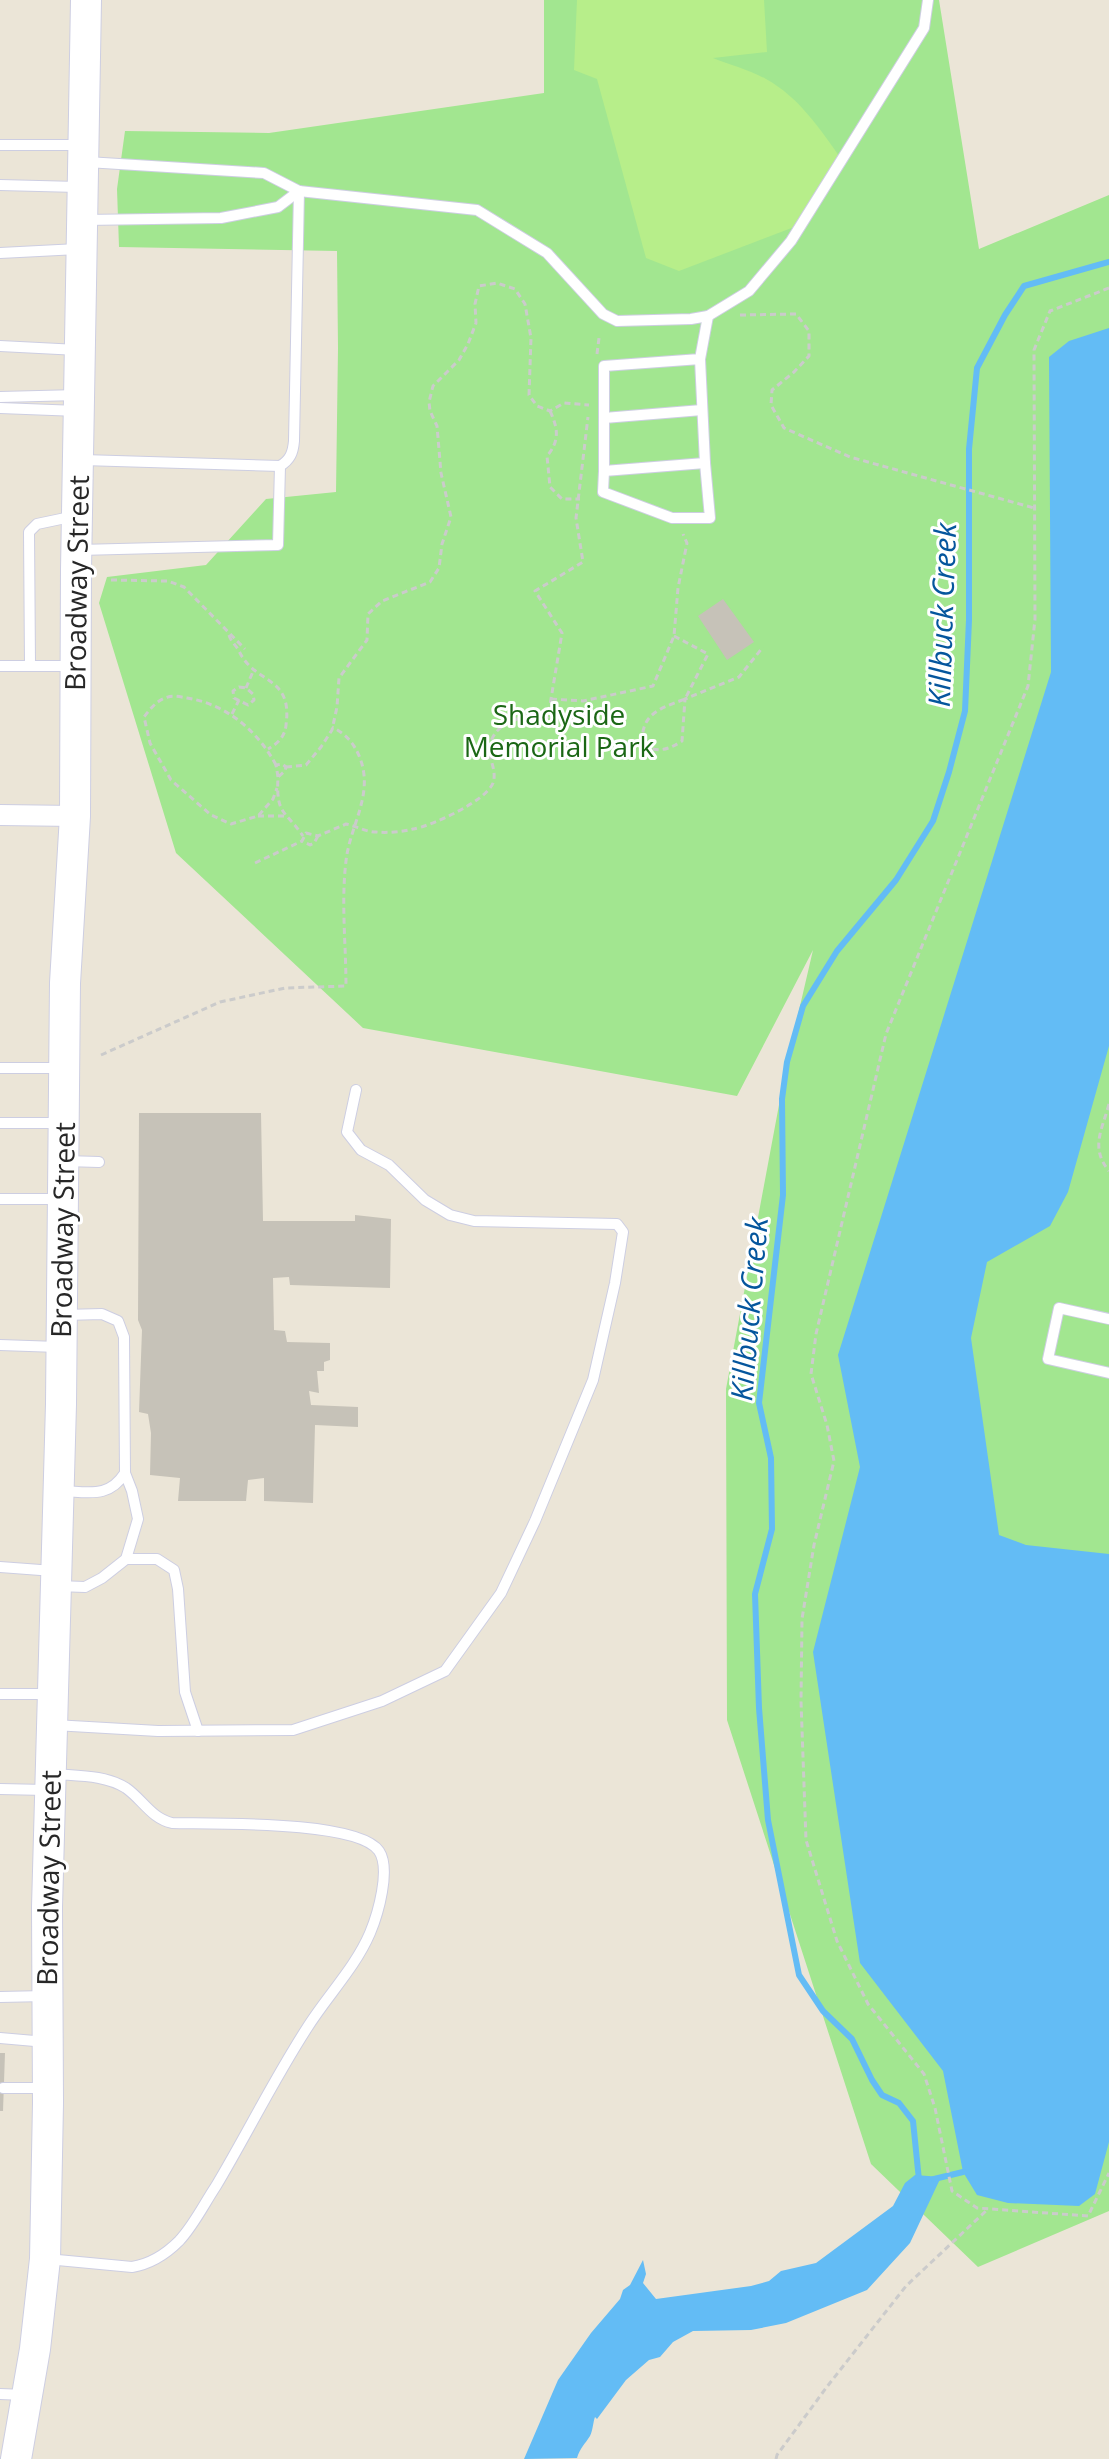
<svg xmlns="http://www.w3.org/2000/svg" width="1109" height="2459" font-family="'Open Sans',sans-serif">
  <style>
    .green { fill: #a2e690 }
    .pitch { fill: #b7ee8a }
    .water { fill: #63bcf5 }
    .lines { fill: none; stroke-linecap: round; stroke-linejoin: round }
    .stream { stroke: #63bcf5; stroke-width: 6 }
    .building { fill: #c6c2b8 }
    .service-casing { stroke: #cdcee2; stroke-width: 12 }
    .minor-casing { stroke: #cdcee2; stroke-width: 22 }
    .secondary-casing { stroke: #cdcee2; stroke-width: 32 }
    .path { stroke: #cbcbcb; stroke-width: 3; stroke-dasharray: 6 4; stroke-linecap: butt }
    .service { stroke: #fff; stroke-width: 10 }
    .minor { stroke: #fff; stroke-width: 20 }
    .secondary { stroke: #fff; stroke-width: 30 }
    .labels { text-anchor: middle; stroke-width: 6; stroke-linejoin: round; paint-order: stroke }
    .street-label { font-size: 28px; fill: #272727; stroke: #fff }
    .park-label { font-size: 28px; fill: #1b6715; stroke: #fff }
    .water-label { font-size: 30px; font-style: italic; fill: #05569d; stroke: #fff }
  </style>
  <rect width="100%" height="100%" fill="#ebe5d7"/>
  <polygon class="green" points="544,0 939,0 979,249 1109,195 1109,2211 978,2267 871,2164 727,1720 726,1389 787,1062 813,950 737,1096 363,1028 176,853 99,603 107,577 206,565 266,499 336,492 338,348 337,251 119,247 117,189 125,131 269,133 544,93"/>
  <path class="pitch" d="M577,0h187l3,52 -54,6c17,7 37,12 53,21 33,18 54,50 76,81l-40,64 -123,47 -33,-13 -49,-179 -23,-9z"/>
  <g class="water">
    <polygon points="1109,328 1109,1046 1068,1192 1050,1226 987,1262 971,1338 999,1535 1026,1545 1109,1554 1109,2142 1095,2194 1079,2206 1008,2203 977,2195 963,2172 943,2071 860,1963 813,1652 860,1467 838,1355 1051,672 1049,357 1069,341"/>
    <path d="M915,2175l26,2 -31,66 -43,47 -81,33 -35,7 -58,1 -20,11 -13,15 -11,3 -23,20 -29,39 -2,-2c-2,5 -2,13 -5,19 -5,8 -10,12 -13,22l-53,1 34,-79 33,-47 29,-34 3,-9 7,-5 13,-25 3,14 -3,9 13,16 95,-13 18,-5 12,-10 35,-8 77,-57 12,-23z"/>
  </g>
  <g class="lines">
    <g class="stream">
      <polyline points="934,2179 963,2172"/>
      <polyline points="919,2180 913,2121 899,2103 882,2095 872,2080 852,2039 823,2011 799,1975 768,1820 759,1708 755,1594 772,1529 771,1458 759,1403 783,1195 782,1099 787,1062 803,1006 837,951 896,880 933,821 949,772 965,711 969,620 969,449 977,368 1005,315 1024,286 1109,262"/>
    </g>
  </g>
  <g class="building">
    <polygon points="723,599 754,642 727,660 698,616"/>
    <polygon points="139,1113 261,1113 263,1221 355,1221 355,1215 391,1219 390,1288 290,1285 289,1277 273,1278 274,1330 285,1331 287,1342 330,1343 330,1360 324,1362 324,1371 317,1371 319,1393 309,1391 311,1405 358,1407 358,1427 315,1425 313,1503 264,1501 264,1478 248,1480 246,1501 178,1501 180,1478 150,1475 151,1433 148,1414 139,1412 142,1330 138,1320"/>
    <polygon points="0,2053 5,2053 3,2111 0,2111"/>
  </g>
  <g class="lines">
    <defs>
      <g id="service">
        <polyline points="0,145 82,145"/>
        <polyline points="87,162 264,173 299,191 477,210 547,253 603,314 617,321 691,319 708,316 749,291 791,241 924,28 928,0"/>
        <polyline points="0,185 78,187"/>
        <polyline points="84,220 221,218 278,207 299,191"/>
        <polyline points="0,253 78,249"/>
        <polyline points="0,346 78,350"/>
        <polyline points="700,359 604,366 604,471 705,463 700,359 708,316"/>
        <polyline points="0,397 78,395"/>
        <polyline points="0,408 78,411"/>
        <polyline points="604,418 702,410"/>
        <path d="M83,460l197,6c10,-6 13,-13 14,-25l5,-250"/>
        <polyline points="604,471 603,492 672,518 710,518 705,463"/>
        <polyline points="79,550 278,545 280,466"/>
        <polyline points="30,665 29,532 37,524 75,516"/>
        <polyline points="0,666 74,666"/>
        <polyline points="0,1068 62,1068"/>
        <polyline points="0,1123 62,1123"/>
        <polyline points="65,1161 99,1162"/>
        <polyline points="0,1199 58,1199"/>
        <polyline points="1109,1319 1059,1308 1048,1359 1109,1373"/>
        <polyline points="0,1345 58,1347"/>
        <path d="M63,1491c27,1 46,7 62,-18"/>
        <polyline points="126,1559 157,1559 174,1570 178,1589 185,1692 198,1731"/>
        <polyline points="0,1567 54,1571"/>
        <polyline points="57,1586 85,1587 102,1578 126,1559 138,1519 132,1491 125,1473 124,1337 118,1321 102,1314 64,1315"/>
        <polyline points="0,1694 51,1694"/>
        <polyline points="54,1725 158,1731 293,1730 382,1701 445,1671 501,1593 535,1521 593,1380 615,1283 623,1232 617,1224 474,1221 450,1215 425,1200 389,1165 361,1150 347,1132 356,1090"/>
        <polyline points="0,1789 46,1790"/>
        <polyline points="0,1997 46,1996"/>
        <polyline points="0,2038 46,2042"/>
        <polyline points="3,2088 45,2088"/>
        <path d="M47,2259l85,8c18,-3 34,-13 47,-26 15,-16 25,-37 37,-55 31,-52 58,-107 91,-158 20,-32 48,-60 63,-95 8,-19 21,-64 9,-82 -21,-31 -168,-27 -207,-28 -21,-5 -29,-23 -46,-35 -21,-13 -47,-12 -71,-14"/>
        <polyline points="0,2394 25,2395"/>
      </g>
      <polyline id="minor" points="0,815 75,816"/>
      <polyline id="secondary" points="16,2459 35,2349 45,2259 48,2103 47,1907 61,1404 65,983 75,816 76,570 86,0"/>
    </defs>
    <use href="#service" class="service-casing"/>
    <use href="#minor" class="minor-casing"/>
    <use href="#secondary" class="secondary-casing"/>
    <g class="path">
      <polyline points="1109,288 1050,311 1034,350 1035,619 1028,686 886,1034 816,1334 811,1374 827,1425 834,1461 814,1545 802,1619 801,1701 806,1840 837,1941 868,2004 924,2074 935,2108 952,2191 977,2208 1088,2216 1109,2173"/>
      <polyline points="740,315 796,314 809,331 809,356 794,372 772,390 771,405 784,428 850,457 1034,508"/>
      <polyline points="597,354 599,338"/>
      <path d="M550,411c8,17 10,30 -3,45l3,31 12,12h18"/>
      <polyline points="111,580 168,581 184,587 245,649"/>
      <path d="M229,635c2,7 7,10 10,16 16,34 54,24 47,74 -1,12 -9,19 -18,24"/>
      <path d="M674,636l34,18 -23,45c-26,10 -44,14 -43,46 16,8 26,5 40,-4l3,-42 54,-22 24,-30"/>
      <polygon points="239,687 246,688 253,694 254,700 248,705 234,698 233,691"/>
      <polyline points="246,688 254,669"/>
      <polyline points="551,699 583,701 653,686 674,636 678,588 687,543 683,534"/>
      <polyline points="232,714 239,700"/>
      <path d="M276,765c-18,-34 -50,-61 -89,-67 -6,-1 -13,-3 -19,-1 -11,3 -17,11 -24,20l6,26 21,37 40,35 20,9 27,-8 15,-17 4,-11"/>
      <polyline points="286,767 306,765 321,747 332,730 337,707 339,678 367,640 368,614 382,601 430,582 439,568 442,544 451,517 441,473 437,426 430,411 429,402 433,386 459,360 468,344 476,323 475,304 479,286 497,283 515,289 525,304 531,338 529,395 537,406 550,411 564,403 589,405"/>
      <path d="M278,777l-2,-12 6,-1 4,3 -1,4 -7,6c-2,38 6,32 25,59"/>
      <polyline points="258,816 284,816"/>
      <path d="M318,836l-4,7 -4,2 -8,-4 4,-8 12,3 28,-12c10,2 20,8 30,8 11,1 25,0 37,-3 19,-3 73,-28 80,-46 6,-18 -14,-32 5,-53 7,-8 18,-9 27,-15l23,2 14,-84 -27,-42 48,-29 -7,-44 12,-101"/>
      <polyline points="255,863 302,841"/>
      <path d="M101,1055l119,-53 65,-14 61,-2c0,-41 -5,-84 0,-125 4,-36 28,-66 14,-103 -6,-15 -14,-24 -28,-31"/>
      <path d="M1109,1104c-7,26 -19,44 0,67"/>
      <polyline points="776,2459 777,2455 826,2388 906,2286 988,2209"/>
    </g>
    <use href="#service" class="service"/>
    <use href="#minor" class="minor"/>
    <use href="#secondary" class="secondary"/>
  </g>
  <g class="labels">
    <g class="street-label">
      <text transform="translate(77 583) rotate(-89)" y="10">Broadway Street</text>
      <text transform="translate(63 1230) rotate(-89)" y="10">Broadway Street</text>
      <text transform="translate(49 1878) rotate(-89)" y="10">Broadway Street</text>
    </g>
    <g class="park-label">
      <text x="559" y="725">Shadyside<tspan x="559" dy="32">Memorial Park</tspan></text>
    </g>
    <g class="water-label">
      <text transform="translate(943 615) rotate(-88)" y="10">Killbuck Creek</text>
      <text transform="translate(750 1309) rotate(-85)" y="10">Killbuck Creek</text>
    </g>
  </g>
</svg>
